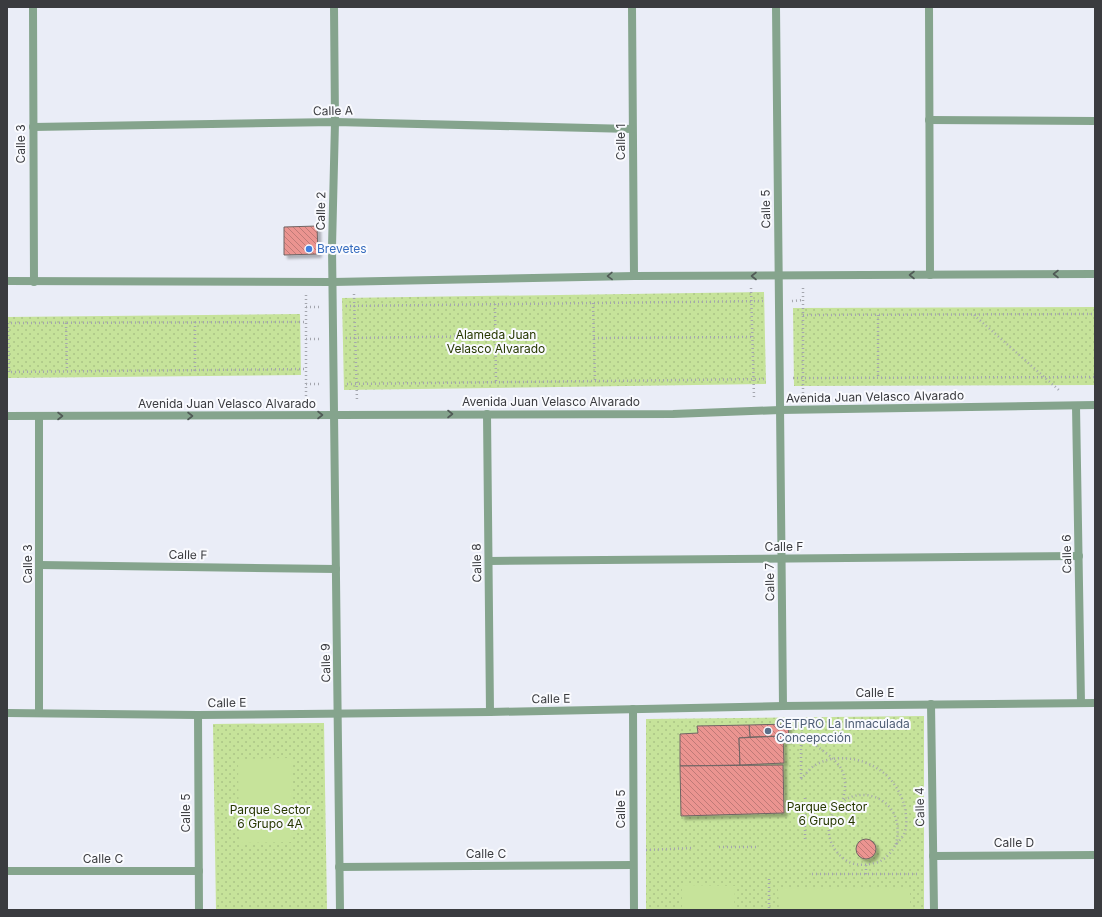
<svg xmlns="http://www.w3.org/2000/svg" width="1102" height="917" font-family="Inter,sans-serif">
  <style>
    .green { fill: url(#green-dots) }
    .pitch { fill: #c6e39a }
    .building { fill: url(#building-back-hatch); stroke: #706564; filter: url(#shadow) }
    .lines { fill: none; stroke-linecap: round; stroke-linejoin: round }
    .path { stroke: #a4a6ae; stroke-width: 2.5; stroke-dasharray: 1 3; stroke-linecap: butt }
    .minor { stroke: #85a48d; stroke-width: 8 }
    .tertiary { stroke: #85a48d; stroke-width: 8 }
    .oneway { stroke: #505a56 }
    .shop-dot { fill: #3f7fe0; stroke: #f9fafe; stroke-width: 1.5 }
    .service-dot { fill: #5c6f8a; stroke: #f9fafe; stroke-width: 1.5 }
    .labels { text-anchor: middle; stroke-width: 4; stroke-linejoin: round; paint-order: stroke }
    .street-label { font-size: 12px; fill: #3a3b3f; stroke: #f9fafe }
    .shop-label { font-size: 12px; fill: #366cbe; stroke: #f9fafe; text-anchor: start }
    .park-label { font-size: 12px; fill: #273800; stroke: #f9fafe }
    .service-label { font-size: 12px; fill: #4e5e75; stroke: #f9fafe; text-anchor: start }
  </style>
  <defs>
    <pattern id="green-dots" width="8" height="8" patternUnits="userSpaceOnUse"><rect width="8" height="8" fill="#c6e39a"/><path d="M2 2h.1M6 6h.1" fill="none" stroke="#abc486" stroke-width="1.8" stroke-linecap="round"/></pattern>
    <pattern id="building-back-hatch" width="6" height="6" patternUnits="userSpaceOnUse"><rect width="6" height="6" fill="#eb9490"/><path d="M-1 5l2 2M0 0l6 6M5-1l2 2" fill="none" stroke="#bf7a77"/></pattern>
    <filter id="shadow"><feDropShadow dx="3.5" dy="3.5" stdDeviation="1" flood-color="#0004"/></filter>
  </defs>
  <rect width="100%" height="100%" fill="#eaedf7"/>
  <g class="green">
    <polygon points="764,292 766,384 344,390 342,298"/>
    <polygon points="1095,307 1095,385 794,386 793,308"/>
    <polygon points="300,314 301,375 7,378 7,317"/>
    <polygon points="924,716 924,910 646,910 646,719"/>
    <polygon points="324,723 327,910 216,910 213,724"/>
  </g>
  <g class="pitch">
    <polygon points="291,758 292,842 239,843 238,759"/>
    <polygon points="682,885 735,886 734,910 682,910"/>
    <polygon points="910,887 910,910 779,910 778,889"/>
  </g>
  <g class="building">
    <polygon points="317,226 318,254 284,255 284,227"/>
    <polygon points="788,724 789,740 783,740 783,736 750,737 749,725"/>
    <polygon points="749,725 750,737 739,738 740,765 680,766 680,734 698,733 697,726"/>
    <polygon points="783,736 784,763 740,765 739,738"/>
    <polygon points="783,765 784,813 681,816 680,766"/>
    <circle cx="866" cy="849" r="10"/>
  </g>
  <g class="lines">
    <g class="path">
      <polyline points="751,288 754,397"/>
      <polyline points="803,288 803,397"/>
      <polyline points="354,294 357,401"/>
      <polyline points="306,295 306,402"/>
      <polyline points="792,301 803,300"/>
      <polyline points="593,303 595,380"/>
      <polyline points="495,304 496,382"/>
      <polyline points="346,306 765,301"/>
      <polyline points="306,307 319,307"/>
      <polyline points="803,315 1095,314"/>
      <polyline points="878,315 878,378"/>
      <polyline points="974,315 1060,391"/>
      <polyline points="7,323 306,322"/>
      <polyline points="8,323 9,372"/>
      <polyline points="66,323 67,371"/>
      <polyline points="346,338 496,336"/>
      <polyline points="594,338 753,337"/>
      <polyline points="306,339 319,339"/>
      <polyline points="195,371 195,322"/>
      <polyline points="7,372 306,369"/>
      <polyline points="793,378 1095,377"/>
      <polyline points="306,384 320,384"/>
      <polyline points="347,384 766,379"/>
      <polyline points="801,721 801,778"/>
      <path d="M801,733c23,23 54,28 41,69"/>
      <path d="M801,779c4,-4 8,-10 13,-13 22,-15 58,-7 75,12 7,7 12,17 15,26 2,9 4,21 0,30 -2,4 -6,8 -9,12 -5,8 -11,15 -20,17 -11,3 -23,3 -32,-5 -11,-9 -17,-23 -13,-37 12,-45 82,-29 65,26"/>
      <polyline points="805,798 805,842"/>
      <polyline points="719,847 758,847"/>
      <polyline points="646,850 692,848"/>
      <polyline points="866,865 866,874"/>
      <polyline points="812,874 919,874"/>
      <polyline points="769,879 769,910"/>
    </g>
    <g class="minor">
      <polyline points="33,7 34,282"/>
      <polyline points="334,7 335,122 332,247 340,910"/>
      <polyline points="632,7 634,276"/>
      <polyline points="776,7 783,706"/>
      <polyline points="929,7 930,275"/>
      <polyline points="929,120 1095,121"/>
      <polyline points="33,127 335,122 632,129"/>
      <polyline points="1076,406 1081,703"/>
      <polyline points="487,414 490,712"/>
      <polyline points="489,561 1079,556"/>
      <polyline points="40,565 336,569"/>
      <polyline points="931,704 934,910"/>
      <polyline points="633,709 634,910"/>
      <polyline points="7,713 198,715 490,712 783,706 1095,703"/>
      <polyline points="39,713 39,416"/>
      <polyline points="198,715 199,910"/>
      <polyline points="933,856 1095,855"/>
      <polyline points="339,867 633,865"/>
      <polyline points="7,871 199,871"/>
    </g>
    <g class="tertiary">
      <polyline points="7,281 333,282 634,276 1095,274"/>
      <polyline points="7,416 673,414 780,410 1095,405"/>
    </g>
  </g>
  <defs><path id="oneway-chevron" d="M-2-3.5L2.5 0L-2 3.5" fill="none" stroke-width="1.6" stroke-linecap="round" stroke-linejoin="round"/></defs>
  <g class="oneway">
    <use href="#oneway-chevron" transform="translate(1056 274) rotate(180)"/>
    <use href="#oneway-chevron" transform="translate(912 275) rotate(180)"/>
    <use href="#oneway-chevron" transform="translate(610 276) rotate(179)"/>
    <use href="#oneway-chevron" transform="translate(754 276) rotate(180)"/>
    <use href="#oneway-chevron" transform="translate(450 414)"/>
    <use href="#oneway-chevron" transform="translate(320 415)"/>
    <use href="#oneway-chevron" transform="translate(60 416)"/>
    <use href="#oneway-chevron" transform="translate(190 416)"/>
  </g>
  <circle class="shop-dot" cx="309" cy="249" r="4"/>
  <circle class="service-dot" cx="768" cy="731" r="4"/>
  <g class="labels">
    <g class="street-label">
      <text transform="translate(333 111) rotate(-1)" y="4">Calle A</text>
      <text transform="translate(621 142) rotate(-90)" y="4">Calle 1</text>
      <text transform="translate(21 144) rotate(-90)" y="4">Calle 3</text>
      <text transform="translate(766 209) rotate(-91)" y="4">Calle 5</text>
      <text transform="translate(321 211) rotate(-89)" y="4">Calle 2</text>
      <text transform="translate(875 397) rotate(-1)" y="4">Avenida Juan Velasco Alvarado</text>
      <text x="551" y="406">Avenida Juan Velasco Alvarado</text>
      <text x="227" y="408">Avenida Juan Velasco Alvarado</text>
      <text x="784" y="551">Calle F</text>
      <text transform="translate(1067 554) rotate(-91)" y="4">Calle 6</text>
      <text transform="translate(188 555) rotate(1)" y="4">Calle F</text>
      <text transform="translate(477 563) rotate(-91)" y="4">Calle 8</text>
      <text transform="translate(28 564) rotate(-90)" y="4">Calle 3</text>
      <text transform="translate(770 582) rotate(-91)" y="4">Calle 7</text>
      <text transform="translate(326 663) rotate(-91)" y="4">Calle 9</text>
      <text x="875" y="697">Calle E</text>
      <text transform="translate(551 699) rotate(-1)" y="4">Calle E</text>
      <text transform="translate(227 703) rotate(-1)" y="4">Calle E</text>
      <text transform="translate(920 807) rotate(-91)" y="4">Calle 4</text>
      <text transform="translate(621 809) rotate(-90)" y="4">Calle 5</text>
      <text transform="translate(186 813) rotate(-90)" y="4">Calle 5</text>
      <text x="1014" y="847">Calle D</text>
      <text x="486" y="858">Calle C</text>
      <text x="103" y="863">Calle C</text>
    </g>
    <g class="shop-label">
      <text x="317" y="253">Brevetes</text>
    </g>
    <g class="park-label">
      <text x="496" y="339">Alameda Juan<tspan x="496" dy="14">Velasco Alvarado</tspan></text>
      <text x="827" y="811">Parque Sector<tspan x="827" dy="14">6 Grupo 4</tspan></text>
      <text x="270" y="814">Parque Sector<tspan x="270" dy="14">6 Grupo 4A</tspan></text>
    </g>
    <g class="service-label">
      <text x="776" y="728">CETPRO La Inmaculada<tspan x="776" dy="14">Concepcción</tspan></text>
    </g>
  </g>
  <rect width="1102" height="917" fill="none" stroke="#3a3b3f" stroke-width="16"/>
</svg>
